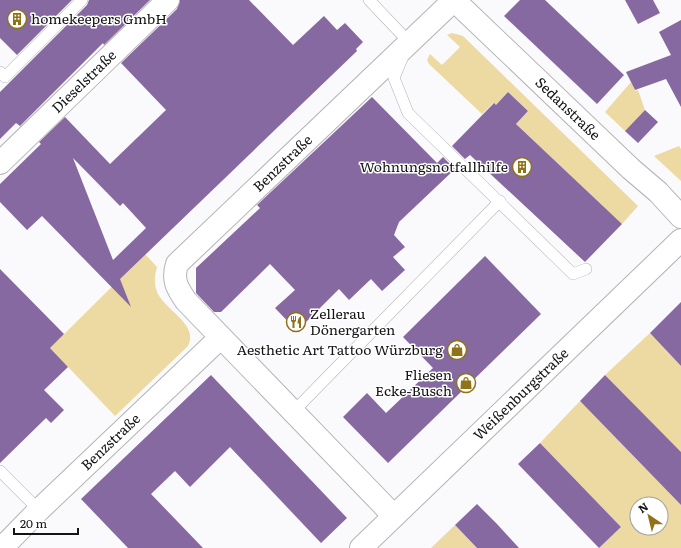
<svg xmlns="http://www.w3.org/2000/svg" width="681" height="548" font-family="Literata,serif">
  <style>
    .green { fill: #eddaa2; fill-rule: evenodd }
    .building { fill: #8769a2; fill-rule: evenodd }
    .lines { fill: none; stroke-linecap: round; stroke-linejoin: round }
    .service-casing { stroke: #b4b3b5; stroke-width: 12 }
    .minor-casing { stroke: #b4b3b5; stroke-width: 24 }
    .tertiary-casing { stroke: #b4b3b5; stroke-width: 24 }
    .service { stroke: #fff; stroke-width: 11 }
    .minor { stroke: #fff; stroke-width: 22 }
    .tertiary { stroke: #fff; stroke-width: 22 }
    .labels { text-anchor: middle; stroke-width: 3; stroke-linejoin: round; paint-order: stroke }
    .poi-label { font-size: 14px; fill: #141415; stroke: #fff; text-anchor: end }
    .street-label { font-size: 14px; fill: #141415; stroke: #fff }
  </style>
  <rect width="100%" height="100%" fill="#faf9fc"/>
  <g class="green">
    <polygon points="452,33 463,36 638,206 622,224 516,124 528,111 508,92 496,105 493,103 482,114 429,64 427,60 430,54 442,65 460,47 447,35"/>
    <polygon points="631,82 635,91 638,90 645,110 625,131 605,112"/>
    <polygon points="679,146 681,149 681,181 654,156"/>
    <path d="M145,254l12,13c-2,7 -3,14 -1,22 5,20 44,34 32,57l-73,70 -65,-68z"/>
    <polygon points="650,333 681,366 681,452 605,375"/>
    <path d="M580,401l101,104v43h-82l22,-21 -81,-84zM637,504h24v24h-24z"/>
    <polygon points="455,525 477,548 431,548"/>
  </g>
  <g class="building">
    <polygon points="0,0 72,0 17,55 0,38"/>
    <polygon points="89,0 150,0 104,45 103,43 20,126 16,123 0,139 0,92 87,5"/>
    <path d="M180,0h69l44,45 31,-29 13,14 8,-7 18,19 -7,7 1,2 -237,228 11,28 -89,-91 -15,14 -27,-28v-18l41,-40 -2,-2 26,-25 45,47 56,-54 -45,-47 56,-54zM73,158l47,48 3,-3 23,25 -33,32z"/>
    <polygon points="520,0 545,0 624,75 597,104 504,16"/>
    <polygon points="625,0 653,0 660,13 638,24"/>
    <polygon points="681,20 681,107 666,79 635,90 626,72 671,55 659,32"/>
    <polygon points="508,92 528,111 516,124 622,224 585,262 470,155 465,159 452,146 494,103 496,105"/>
    <polygon points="372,97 437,163 443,157 455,169 399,222 394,235 405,247 393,257 405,270 382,291 371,279 349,300 339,289 297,331 275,308 295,290 270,264 221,312 214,312 196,293 196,268 260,208 257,205"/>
    <polygon points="645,110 658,122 638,143 625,131"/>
    <polygon points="485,256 541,314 388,463 343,417 367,393 386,413 433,368 403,337"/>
    <polygon points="0,269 64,334 50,348 68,367 44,390 64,410 51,423 46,418 0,463"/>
    <polygon points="681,302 681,366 650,333"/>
    <polygon points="211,375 347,518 321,543 230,447 190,487 175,471 151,494 203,548 128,548 81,499"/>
    <polygon points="605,375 681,452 681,505 580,401"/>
    <polygon points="540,443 621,527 599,548 518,464"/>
    <polygon points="477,504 497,524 519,548 477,548 455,525"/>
  </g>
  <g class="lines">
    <defs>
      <g id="service">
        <polyline points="369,0 409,42 394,78 408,113 573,274 586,269"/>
        <polyline points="0,72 5,77 82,0"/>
        <polyline points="293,412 500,201"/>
        <polyline points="0,471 39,510"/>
      </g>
      <g id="minor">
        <path id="s1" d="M0,163l168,-163"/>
        <path id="s2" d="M394,516l-208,-215c-9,-13 -14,-21 -9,-37l277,-264 177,169 27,23 23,25"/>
        <path id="s3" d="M2,548l37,-38 181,-172"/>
      </g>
      <g id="tertiary">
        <path id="s4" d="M361,548l320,-308"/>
      </g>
    </defs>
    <use href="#service" class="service-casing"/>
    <use href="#minor" class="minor-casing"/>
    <use href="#tertiary" class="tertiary-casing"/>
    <use href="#service" class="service"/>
    <use href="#minor" class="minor"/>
    <use href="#tertiary" class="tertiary"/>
  </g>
  <defs>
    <symbol id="building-ring" viewBox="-11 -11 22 22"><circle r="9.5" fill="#fff" stroke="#8e7318" stroke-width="1.5"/><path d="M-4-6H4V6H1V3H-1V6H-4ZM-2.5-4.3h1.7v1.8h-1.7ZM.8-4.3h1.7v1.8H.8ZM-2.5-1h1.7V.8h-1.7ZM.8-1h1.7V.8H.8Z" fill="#8e7318"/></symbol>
    <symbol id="restaurant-ring" viewBox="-11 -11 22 22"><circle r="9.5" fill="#fff" stroke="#8e7318" stroke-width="1.5"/><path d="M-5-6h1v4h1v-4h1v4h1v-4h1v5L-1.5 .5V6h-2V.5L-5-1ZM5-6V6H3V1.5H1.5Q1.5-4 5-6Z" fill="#8e7318"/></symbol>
    <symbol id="shop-ring" viewBox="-11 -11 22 22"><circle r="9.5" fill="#fff" stroke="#8e7318" stroke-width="1.5"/><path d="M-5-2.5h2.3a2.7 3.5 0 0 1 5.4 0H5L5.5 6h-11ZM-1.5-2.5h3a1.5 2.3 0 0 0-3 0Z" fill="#8e7318"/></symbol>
  </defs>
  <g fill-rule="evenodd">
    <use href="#building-ring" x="6" y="8" width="22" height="22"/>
    <use href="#building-ring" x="511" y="156" width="22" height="22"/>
    <use href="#restaurant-ring" x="285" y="311" width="22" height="22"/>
    <use href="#shop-ring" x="446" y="339" width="22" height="22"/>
    <use href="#shop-ring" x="455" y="372" width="22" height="22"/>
  </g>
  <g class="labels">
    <g class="poi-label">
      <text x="31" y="24" text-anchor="start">homekeepers GmbH</text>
      <text x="508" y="172">Wohnungsnotfallhilfe</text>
      <text x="310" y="319" text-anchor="start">Zellerau<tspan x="310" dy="16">Dönergarten</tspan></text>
      <text x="443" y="355">Aesthetic Art Tattoo Würzburg</text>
      <text x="452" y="380">Fliesen<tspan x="452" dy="16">Ecke-Busch</tspan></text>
    </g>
    <g class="street-label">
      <text dy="5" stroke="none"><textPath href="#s1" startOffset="117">Dieselstraße</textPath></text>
      <text dy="5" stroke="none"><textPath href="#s2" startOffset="879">Sedanstraße</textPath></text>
      <text dy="5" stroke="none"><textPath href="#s2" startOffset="485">Benzstraße</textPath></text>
      <text dy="5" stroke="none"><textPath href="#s4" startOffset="222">Weißenburgstraße</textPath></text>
      <text dy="5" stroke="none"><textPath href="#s3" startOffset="152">Benzstraße</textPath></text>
    </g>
  </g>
  <g transform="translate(649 516) rotate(325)"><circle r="19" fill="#ffffff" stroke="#a1a1a1"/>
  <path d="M0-3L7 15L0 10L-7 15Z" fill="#8e7318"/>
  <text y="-6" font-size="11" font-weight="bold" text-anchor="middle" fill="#141415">N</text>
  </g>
  <path d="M14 528v6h64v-6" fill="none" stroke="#141415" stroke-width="2"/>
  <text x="20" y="528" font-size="12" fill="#141415" stroke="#ffffff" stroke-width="3" paint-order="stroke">20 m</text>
</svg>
